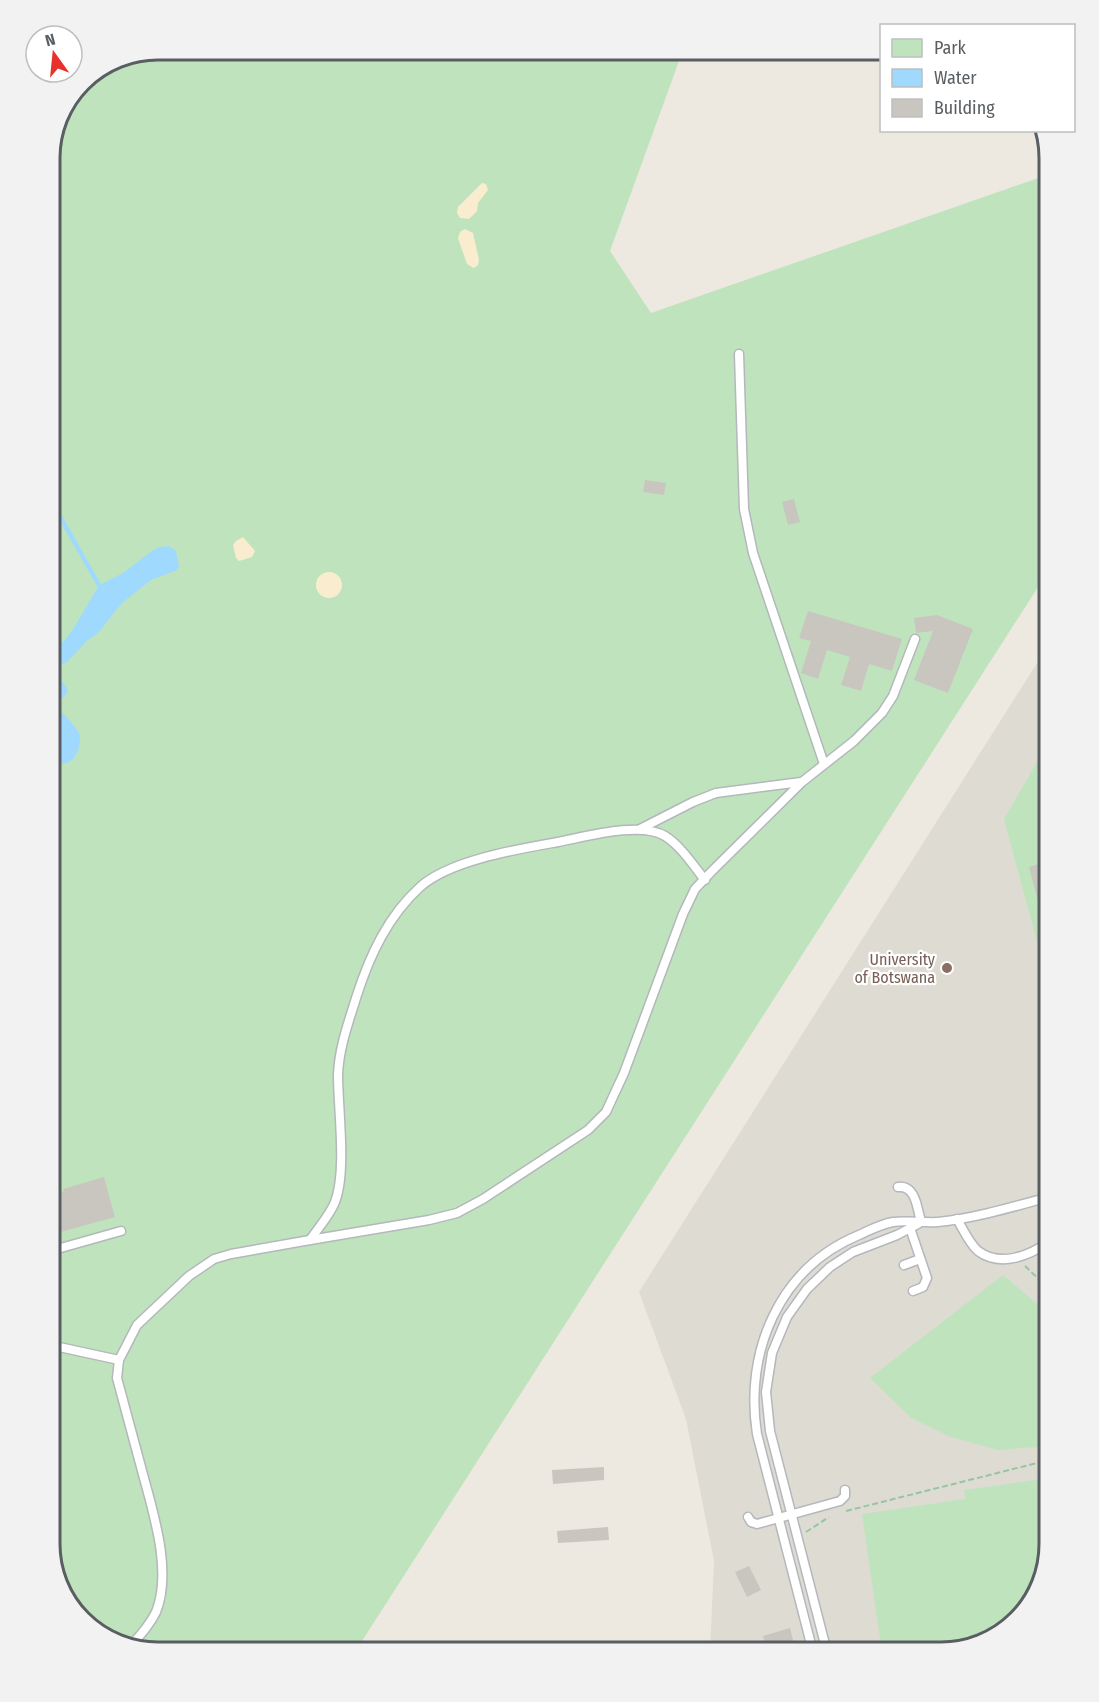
<svg xmlns="http://www.w3.org/2000/svg" width="1099" height="1702" font-family="'Fira Sans Condensed',sans-serif">
  <style>
    .education { fill: #dedbd2 }
    .green { fill: #bfe4bd }
    .sand { fill: #faedcf }
    .water { fill: #9fdafe }
    .lines { fill: none; stroke-linecap: round; stroke-linejoin: round }
    .stream { stroke: #9fdafe; stroke-width: 4.5 }
    .building { fill: #c9c6c0 }
    .lane-casing { stroke: #b4b7bc; stroke-width: 11 }
    .path { stroke: #96c5a1; stroke-width: 2; stroke-dasharray: 6 3; stroke-linecap: butt }
    .lane { stroke: #fff; stroke-width: 8 }
    .education-dot { fill: #8d6e63; stroke: #fff; stroke-width: 2 }
    .labels { text-anchor: middle; stroke-width: 4.5; stroke-linejoin: round; paint-order: stroke }
    .education-label { font-size: 16px; fill: #785e54; stroke: #fff; text-anchor: end }
    .rim { fill: none; stroke: #595e62; stroke-width: 3 }
  </style>
  <rect width="100%" height="100%" fill="#ede9e1"/>
  <polygon class="education" points="1049,644 1049,1544 1031,1604 989,1641 941,1652 710,1652 714,1561 686,1419 639,1292"/>
  <g class="green">
    <polygon points="158,50 683,50 610,251 651,313 1047,175 1049,192 1049,570 355,1652 151,1652 98,1634 61,1592 50,1544 50,151 81,81 117,58"/>
    <polygon points="1049,741 1049,987 1004,819"/>
    <polygon points="1003,1275 1049,1314 1049,1446 998,1450 951,1437 911,1418 870,1378"/>
    <polygon points="1049,1478 1049,1544 1031,1604 989,1641 921,1652 882,1652 862,1514 965,1499 964,1490"/>
  </g>
  <g class="sand">
    <polygon points="482,183 486,184 488,190 478,203 477,211 469,219 460,218 457,213 458,207"/>
    <polygon points="465,229 473,233 479,260 478,265 474,268 467,264 458,238 460,232"/>
    <polygon points="243,537 255,551 252,557 239,561 236,558 233,545 236,541"/>
    <circle cx="329" cy="585" r="13"/>
  </g>
  <path class="water" d="M169,546l7,5 3,16 -4,4 -24,9 -29,23 -23,29 -11,8 -21,22 -6,3 -3,5v8l8,8 2,6 -8,9 -2,7c6,7 15,15 20,23 5,9 0,26 -9,31 -6,3 -13,2 -19,1v-32l2,-2 -2,-6v-69l14,-13 11,-15 24,-41 24,-12 30,-23 7,-3z"/>
  <g class="lines">
    <polyline class="stream" points="50,499 99,585"/>
  </g>
  <g class="building">
    <polygon points="645,480 666,483 664,495 643,492"/>
    <polygon points="794,499 800,522 788,525 782,502"/>
    <polygon points="808,611 902,639 892,671 869,664 861,691 841,685 850,657 827,650 818,679 801,673 811,641 799,638"/>
    <polygon points="937,615 973,629 948,693 914,680 933,631 916,633 914,618"/>
    <polygon points="1049,861 1049,907 1040,909 1029,867"/>
    <polygon points="104,1177 115,1217 50,1235 50,1195 64,1191 63,1189"/>
    <polygon points="604,1467 604,1480 553,1484 552,1470"/>
    <polygon points="608,1527 609,1540 558,1543 557,1531"/>
    <polygon points="749,1566 761,1590 747,1597 735,1572"/>
    <polygon points="790,1628 796,1652 768,1652 763,1636"/>
  </g>
  <g class="lines">
    <defs>
      <g id="lane">
        <polyline points="739,354 744,509 753,553 824,764"/>
        <polyline points="640,829 693,802 716,793 801,782"/>
        <path d="M898,1187c18,-2 19,21 23,35"/>
        <path d="M957,1219c6,10 12,24 21,32 23,17 52,4 71,-9"/>
        <polyline points="910,1228 927,1278 923,1287 913,1291"/>
        <path d="M310,1240c8,-12 20,-25 25,-38 12,-31 3,-92 3,-127 1,-28 11,-54 19,-80 13,-40 31,-79 63,-108 30,-27 99,-38 138,-45 27,-5 82,-21 107,-6 16,10 28,29 40,44"/>
        <polyline points="50,1251 121,1231"/>
        <polyline points="904,1265 920,1259"/>
        <polyline points="50,1345 119,1360"/>
        <polyline points="748,1517 751,1522 757,1524 840,1501 845,1496 845,1490"/>
        <path d="M131,1645c9,-9 19,-21 25,-33 17,-42 -4,-103 -15,-145 -8,-30 -16,-59 -24,-89l2,-18 18,-35 52,-49 25,-17 17,-5 79,-14 119,-20 28,-7 26,-14 105,-69 18,-18 18,-39 59,-159 12,-25 17,-18 90,-89 52,-41 28,-28 11,-17 22,-57"/>
        <path d="M813,1652l-56,-218c-13,-82 22,-166 102,-199 11,-5 22,-11 34,-13 14,-2 30,1 45,0 34,-3 78,-16 111,-25"/>
        <polyline points="827,1652 770,1431 766,1392 772,1353 787,1317 807,1289 830,1267 853,1252 897,1235 918,1224"/>
      </g>
    </defs>
    <use href="#lane" class="lane-casing"/>
    <g class="path">
      <polyline points="1025,1266 1049,1289"/>
      <polyline points="846,1511 1049,1460"/>
      <polyline points="806,1532 829,1517"/>
    </g>
    <use href="#lane" class="lane"/>
  </g>
  <circle class="education-dot" cx="947" cy="968" r="6"/>
  <g class="labels">
    <g class="education-label">
      <text x="935" y="965">University<tspan x="935" dy="18">of Botswana</tspan></text>
    </g>
  </g>
  <path d="M0 0H1099V1702H0ZM158 60H941A98 98 0 0 1 1039 158V1544A98 98 0 0 1 941 1642H158A98 98 0 0 1 60 1544V158A98 98 0 0 1 158 60Z" fill="#f2f2f2" fill-rule="evenodd"/>
  <path class="rim" d="M158 60H941A98 98 0 0 1 1039 158V1544A98 98 0 0 1 941 1642H158A98 98 0 0 1 60 1544V158A98 98 0 0 1 158 60Z"/>
  <rect x="880" y="24" width="195" height="108" fill="#ffffff" stroke="#bdbfc0" stroke-width="1.5"/>
  <rect x="892" y="39" width="30" height="18" fill="#bfe4bd" stroke="#bdbfc0" stroke-width="1.5"/>
  <text x="934" y="54" font-size="18" fill="#595e62">Park</text>
  <rect x="892" y="69" width="30" height="18" fill="#9fdafe" stroke="#bdbfc0" stroke-width="1.5"/>
  <text x="934" y="84" font-size="18" fill="#595e62">Water</text>
  <rect x="892" y="99" width="30" height="18" fill="#c9c6c0" stroke="#bdbfc0" stroke-width="1.5"/>
  <text x="934" y="114" font-size="18" fill="#595e62">Building</text>
  <g transform="translate(54 54) rotate(345)"><circle r="28" fill="#ffffff" stroke="#bdbfc0" stroke-width="1.5"/>
  <path d="M0-4.5L10 22L0 15L-10 22Z" fill="#e8302c"/>
  <text y="-9" font-size="16" font-weight="bold" text-anchor="middle" fill="#595e62">N</text>
  </g>
</svg>
